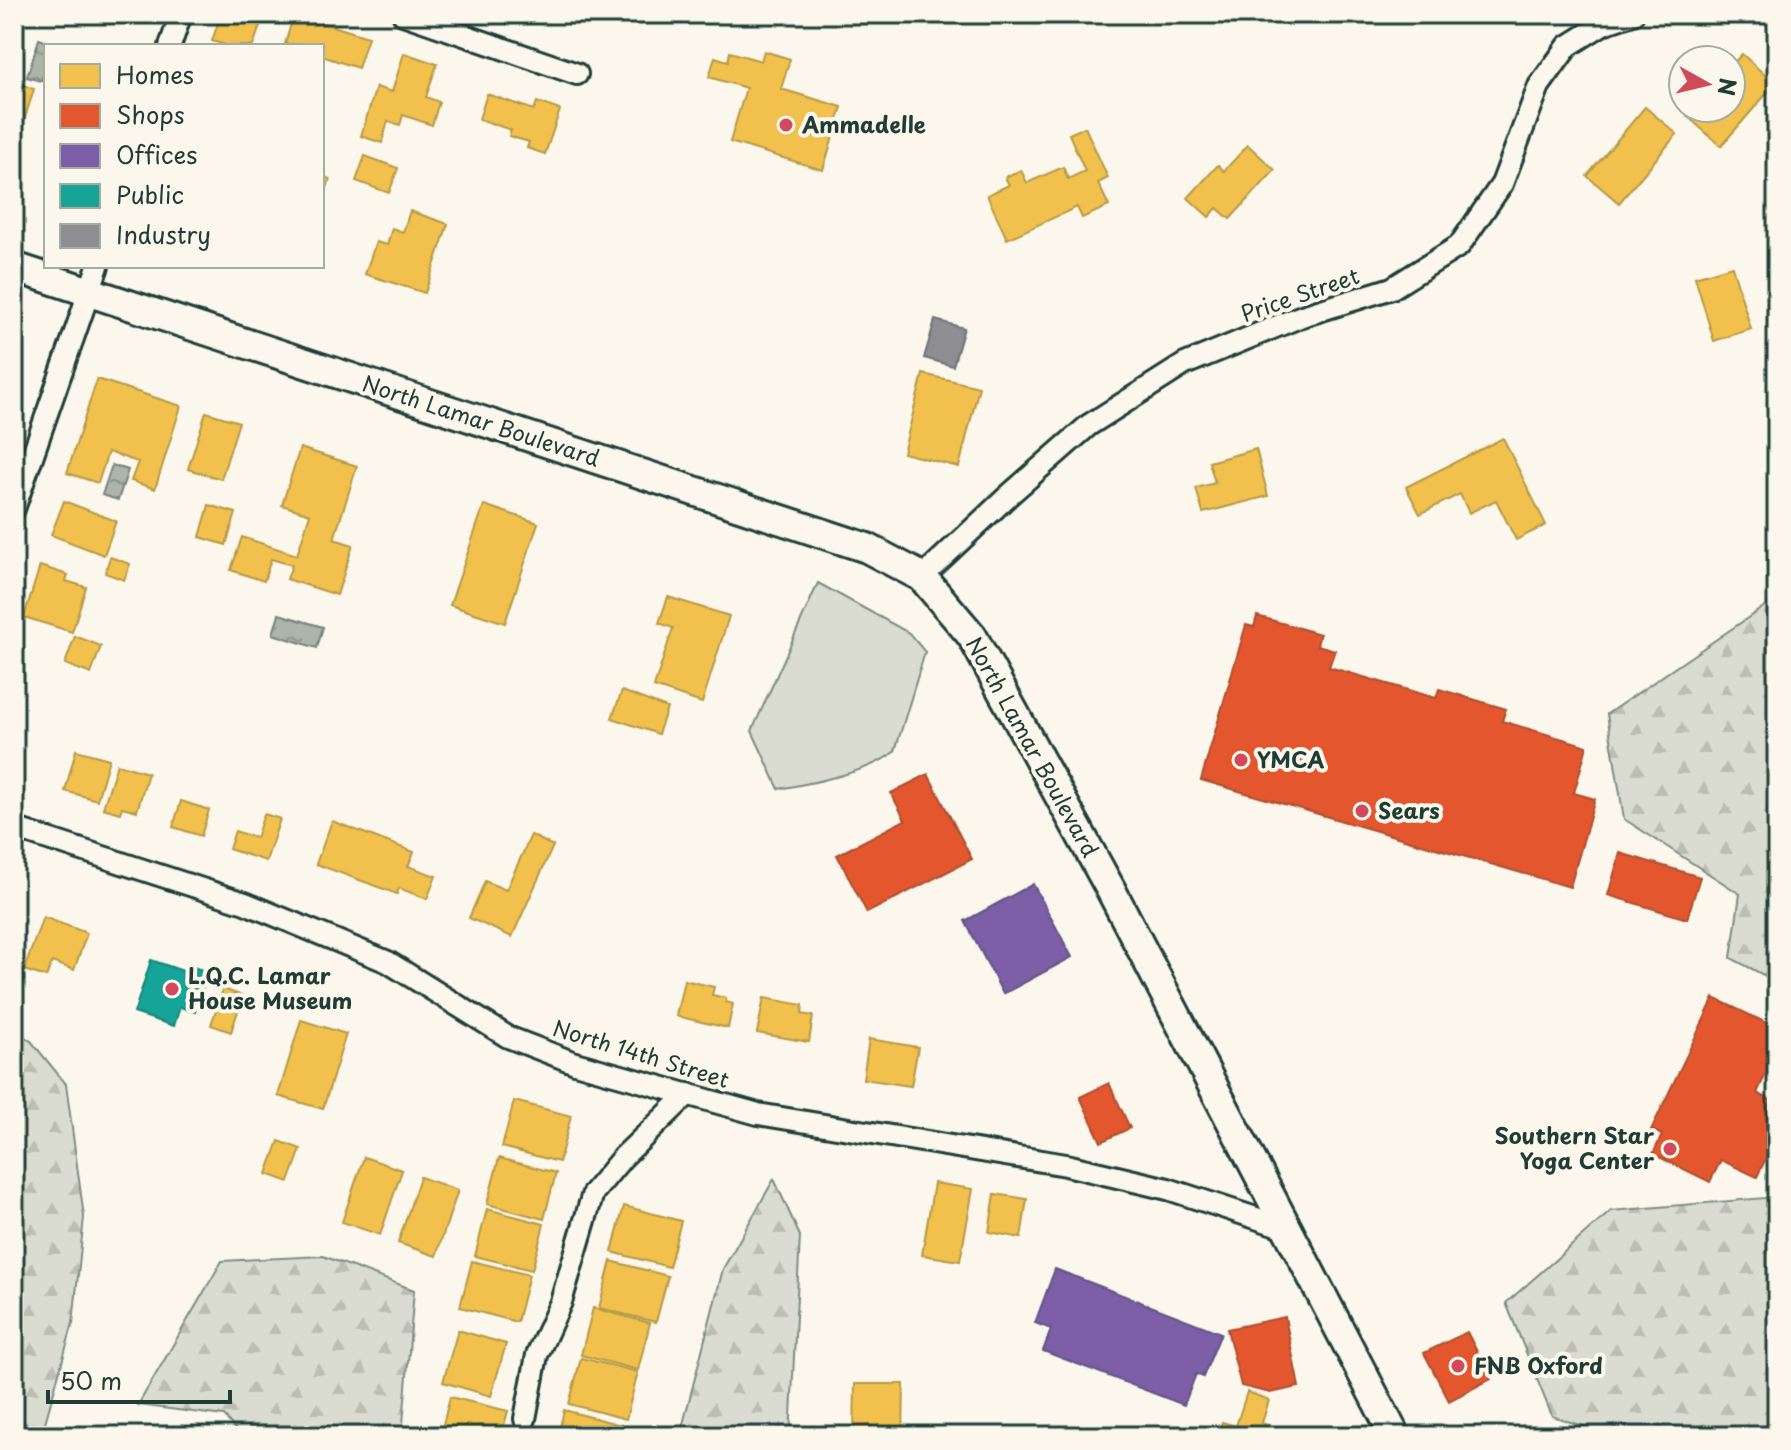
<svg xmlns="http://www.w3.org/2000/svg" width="1791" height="1450" font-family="'Playpen Sans',sans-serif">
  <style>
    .green { fill: #dbdcd1; stroke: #7d8c82; stroke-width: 2 }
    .forest { fill: url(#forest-firs); stroke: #7d8c82; stroke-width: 2 }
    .water { fill: url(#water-ripples); stroke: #74847b; stroke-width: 2 }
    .homes { fill: #f2c14e; stroke: #b39946; stroke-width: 2 }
    .shops { fill: #e4572e; stroke: #a94f30; stroke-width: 2 }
    .offices { fill: #7b5ea7; stroke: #5f5484; stroke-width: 2 }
    .public { fill: #17a398; stroke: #19847a; stroke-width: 2 }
    .industry { fill: #8d8d92; stroke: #6c7576; stroke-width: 2 }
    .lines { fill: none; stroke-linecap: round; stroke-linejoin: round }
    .street-casing { stroke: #1f3d34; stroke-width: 26 }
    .secondary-casing { stroke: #1f3d34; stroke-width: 34 }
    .street { stroke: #fbf7ec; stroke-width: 20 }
    .secondary { stroke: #fbf7ec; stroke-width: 28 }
    .poi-dot { fill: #d1495b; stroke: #fbf7ec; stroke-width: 3 }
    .labels { text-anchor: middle; stroke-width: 8; stroke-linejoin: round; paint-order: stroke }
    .poi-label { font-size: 22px; font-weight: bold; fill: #1f3d34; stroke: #fbf7ec; text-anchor: start }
    .street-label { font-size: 22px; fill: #1f3d34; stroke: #fbf7ec }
  </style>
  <defs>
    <pattern id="forest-firs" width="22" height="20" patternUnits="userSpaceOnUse" patternTransform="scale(2)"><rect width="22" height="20" fill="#dbdcd1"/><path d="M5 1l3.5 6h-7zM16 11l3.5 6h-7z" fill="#bcbeb4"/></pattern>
    <pattern id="water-ripples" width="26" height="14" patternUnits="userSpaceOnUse" patternTransform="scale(2)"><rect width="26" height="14" fill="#adb4aa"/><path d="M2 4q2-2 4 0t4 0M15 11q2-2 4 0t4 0" fill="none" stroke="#8c948b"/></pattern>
  </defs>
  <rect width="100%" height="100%" fill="#fbf7ec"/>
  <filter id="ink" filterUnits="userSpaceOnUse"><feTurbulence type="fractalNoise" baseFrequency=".0125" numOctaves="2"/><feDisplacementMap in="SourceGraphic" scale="16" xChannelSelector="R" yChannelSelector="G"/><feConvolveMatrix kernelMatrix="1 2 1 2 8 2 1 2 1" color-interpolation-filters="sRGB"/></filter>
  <g filter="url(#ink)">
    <path class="green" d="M818,583l91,50 16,19 -30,99c-23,21 -84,32 -116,38l-27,-58z"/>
    <g class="forest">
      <polygon points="1774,600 1777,600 1777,982 1731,958 1740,894 1624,819 1607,714"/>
      <polygon points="14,1030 31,1041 66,1084 84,1217 73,1323 43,1430 14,1419"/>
      <polygon points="774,1179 800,1236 790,1436 680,1436 723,1269"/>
      <polygon points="1777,1197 1777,1436 1613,1436 1552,1416 1506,1303 1611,1211"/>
      <polygon points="323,1256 414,1290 402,1436 241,1436 224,1416 138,1405 222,1261"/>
    </g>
    <g class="water">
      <polygon points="39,39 53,44 46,46 46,65 41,81 27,77"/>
      <polygon points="112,465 128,470 118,500 102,495"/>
      <polygon points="279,614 323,627 317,648 273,634"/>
    </g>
    <g class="homes">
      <polygon points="221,14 264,14 253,46 228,46 212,41"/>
      <polygon points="294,14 368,37 358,68 322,56 322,46 285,44"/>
      <polygon points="1303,14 1334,14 1331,23"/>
      <polygon points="764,51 790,59 781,89 842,107 823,170 730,142 746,88 709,77 715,57 728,61 730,52 761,61"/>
      <polygon points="404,53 437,64 426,97 439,102 432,125 403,115 400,125 388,121 382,143 361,136 376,87 392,92"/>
      <polygon points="1742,54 1775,84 1721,146 1687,116 1695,108 1731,108 1731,66"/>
      <polygon points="14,82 34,89 14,153"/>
      <polygon points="487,94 534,110 537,102 560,110 545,154 527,148 529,142 509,136 511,130 479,119"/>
      <polygon points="1645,107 1677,134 1619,203 1587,176"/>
      <polygon points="1085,127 1108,178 1098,183 1109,206 1082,218 1077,207 1007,239 987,195 1009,185 1005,177 1021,170 1027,183 1063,167 1068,179 1085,171 1069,134"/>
      <polygon points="1248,145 1275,170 1230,219 1217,208 1209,217 1188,198 1218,165 1224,171"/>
      <polygon points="365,156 398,168 389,193 356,181"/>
      <polygon points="322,176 330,179 322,203"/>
      <polygon points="410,211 448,224 425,293 365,274 376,242 387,245 392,228 403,232"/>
      <polygon points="1732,266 1751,329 1714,341 1695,277"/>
      <polygon points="923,374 979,387 959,467 903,453"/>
      <polygon points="97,379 181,406 155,489 131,481 138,462 108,452 98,483 67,473"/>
      <polygon points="206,412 239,422 221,479 188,469"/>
      <polygon points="1503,438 1546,525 1516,540 1496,500 1469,513 1460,494 1420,514 1406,487"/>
      <polygon points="300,448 357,466 334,539 353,545 337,595 287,579 292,565 271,559 264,581 231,570 242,537 297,555 310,514 282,505"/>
      <polygon points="1256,449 1268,496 1203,513 1196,488 1215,483 1209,462"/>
      <polygon points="64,501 116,521 104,555 51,535"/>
      <polygon points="209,505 236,513 226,545 200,537"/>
      <polygon points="484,505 538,523 505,623 450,605"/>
      <polygon points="110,557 130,564 124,580 105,573"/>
      <polygon points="40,566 68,575 66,581 86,587 72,632 24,617"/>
      <polygon points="668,597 729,616 702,703 654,687 673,628 659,623"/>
      <polygon points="75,636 101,646 91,674 65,664"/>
      <polygon points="622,691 667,708 658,734 612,718"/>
      <polygon points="76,750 109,759 97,800 65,791"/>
      <polygon points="117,764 148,773 137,811 122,807 120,813 103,808"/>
      <polygon points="181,801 209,810 201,836 173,827"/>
      <polygon points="264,814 280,819 266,861 229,849 235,831 256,838"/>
      <polygon points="332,821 414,852 408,866 436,876 427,899 399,888 397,894 316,864"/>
      <polygon points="531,835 553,846 512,937 469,918 485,881 506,890"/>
      <polygon points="43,917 87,933 74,970 52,962 46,977 24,970"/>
      <polygon points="684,980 714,987 712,995 726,998 726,1002 733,1004 728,1028 676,1016"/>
      <polygon points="223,989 243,996 231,1032 211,1025"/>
      <polygon points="764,998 803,1005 802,1014 813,1016 809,1042 757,1033"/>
      <polygon points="301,1020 346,1034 323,1109 278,1096"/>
      <polygon points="869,1039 918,1047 911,1086 863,1079"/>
      <polygon points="514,1101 571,1116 559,1162 502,1147"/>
      <polygon points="279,1141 301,1149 289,1182 267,1174"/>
      <polygon points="364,1157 402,1170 380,1235 342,1222"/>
      <polygon points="499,1158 556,1173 544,1219 487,1204"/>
      <polygon points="420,1177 458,1190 436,1256 398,1243"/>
      <polygon points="934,1183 973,1189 960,1261 922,1255"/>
      <polygon points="995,1194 1027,1199 1021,1238 989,1232"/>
      <polygon points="624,1206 681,1221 669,1267 612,1252"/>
      <polygon points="487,1209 544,1224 532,1270 475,1256"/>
      <polygon points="472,1261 529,1275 517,1322 460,1307"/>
      <polygon points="611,1261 668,1276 656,1322 599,1308"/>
      <polygon points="593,1308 650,1323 638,1370 581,1355"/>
      <polygon points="458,1330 506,1344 491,1396 443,1382"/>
      <polygon points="581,1358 638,1372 626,1419 569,1404"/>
      <polygon points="855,1384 904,1384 903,1434 854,1436"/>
      <polygon points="1247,1392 1269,1400 1262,1423 1293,1434 1292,1436 1218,1436 1222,1422 1236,1426"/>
      <polygon points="450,1397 508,1411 501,1436 440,1436"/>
      <polygon points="564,1410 621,1425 619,1436 558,1436"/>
    </g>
    <g class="shops">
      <polygon points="1257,616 1320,634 1317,645 1335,650 1329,667 1436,698 1439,689 1506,709 1502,721 1587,746 1574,793 1595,799 1570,887 1201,780 1246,625 1254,627"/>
      <polygon points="928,774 972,859 867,913 837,855 905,820 891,793"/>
      <polygon points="1620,853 1700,877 1687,919 1608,895"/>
      <polygon points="1714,998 1777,1028 1777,1050 1757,1093 1777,1103 1777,1135 1757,1177 1721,1160 1710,1182 1653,1154 1662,1135 1651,1130"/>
      <polygon points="1109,1083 1130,1128 1101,1142 1080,1097"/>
      <polygon points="1285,1317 1299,1387 1270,1393 1241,1386 1227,1329"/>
      <polygon points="1467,1332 1491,1379 1449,1401 1424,1353"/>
    </g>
    <g class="offices">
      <polygon points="1033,884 1072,957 1003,994 965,921"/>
      <polygon points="1055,1269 1221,1333 1203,1377 1196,1374 1184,1405 1043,1351 1051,1329 1035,1323"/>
    </g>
    <polygon class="public" points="151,960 186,972 188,965 208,972 195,1012 180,1007 174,1026 134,1013"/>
    <g class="industry">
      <polygon points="14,14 23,14 14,42"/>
      <polygon points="935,320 964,328 953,366 924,358"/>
    </g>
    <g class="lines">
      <defs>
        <g id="street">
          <polyline points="403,14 577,74"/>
          <polyline points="170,46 181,14"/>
          <polyline points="14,509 98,266"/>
          <polyline points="922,577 1008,496 1089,425 1185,364 1302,316 1392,288 1459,246 1502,184 1539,86 1568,46 1603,24 1633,14"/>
          <polyline points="14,828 245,903 388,962 508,1037 575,1063 758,1114 1066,1165 1168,1189 1286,1228"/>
          <polyline points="525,1419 537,1355 561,1302 593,1193 622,1158 688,1094"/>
        </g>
        <polyline id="secondary" points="14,267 867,548 922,577 972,636 1111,890 1395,1436"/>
      </defs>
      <use href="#street" class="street-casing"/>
      <use href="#secondary" class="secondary-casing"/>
      <use href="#street" class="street"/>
      <use href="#secondary" class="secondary"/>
    </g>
  </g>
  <g class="poi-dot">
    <circle cx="786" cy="125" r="8"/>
    <circle cx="1241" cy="760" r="8"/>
    <circle cx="1362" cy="811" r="8"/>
    <circle cx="172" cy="989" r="8"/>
    <circle cx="1670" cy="1149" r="8"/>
    <circle cx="1458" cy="1366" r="8"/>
  </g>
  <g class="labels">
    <g class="poi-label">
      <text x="802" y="133">Ammadelle</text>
      <text x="1257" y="768">YMCA</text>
      <text x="1378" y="819">Sears</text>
      <text x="188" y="984">L.Q.C. Lamar<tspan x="188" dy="25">House Museum</tspan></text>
      <text x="1654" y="1144" text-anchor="end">Southern Star<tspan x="1654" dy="25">Yoga Center</tspan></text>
      <text x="1474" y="1374">FNB Oxford</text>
    </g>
    <g class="street-label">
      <text transform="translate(1300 295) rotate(-19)" y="8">Price Street</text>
      <text transform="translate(481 421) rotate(18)" y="8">North Lamar Boulevard</text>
      <text transform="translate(1032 747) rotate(61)" y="8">North Lamar Boulevard</text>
      <text transform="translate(641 1054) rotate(17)" y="8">North 14th Street</text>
    </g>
  </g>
  <rect width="1791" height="1450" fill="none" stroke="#fbf7ec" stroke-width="48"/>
  <rect x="24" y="24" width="1743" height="1402" fill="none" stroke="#1f3d34" stroke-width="3" filter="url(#ink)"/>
  <rect x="44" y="44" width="280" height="224" fill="#fbf7ec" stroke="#a3ada2" stroke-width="2"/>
  <rect x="60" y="64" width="40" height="24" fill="#f2c14e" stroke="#a3ada2" stroke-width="2"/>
  <text x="116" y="84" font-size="24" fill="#1f3d34">Homes</text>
  <rect x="60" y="104" width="40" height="24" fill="#e4572e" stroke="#a3ada2" stroke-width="2"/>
  <text x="116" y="124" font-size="24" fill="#1f3d34">Shops</text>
  <rect x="60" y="144" width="40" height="24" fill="#7b5ea7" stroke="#a3ada2" stroke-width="2"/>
  <text x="116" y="164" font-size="24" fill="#1f3d34">Offices</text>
  <rect x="60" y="184" width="40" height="24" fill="#17a398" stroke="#a3ada2" stroke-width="2"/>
  <text x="116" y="204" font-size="24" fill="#1f3d34">Public</text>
  <rect x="60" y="224" width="40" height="24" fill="#8d8d92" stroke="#a3ada2" stroke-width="2"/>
  <text x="116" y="244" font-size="24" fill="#1f3d34">Industry</text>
  <g transform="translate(1707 84) rotate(98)"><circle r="38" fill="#fbf7ec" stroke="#a3ada2" stroke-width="2"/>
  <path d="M0-6L14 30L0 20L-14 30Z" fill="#d1495b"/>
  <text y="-12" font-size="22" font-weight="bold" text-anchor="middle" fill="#1f3d34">N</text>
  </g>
  <path d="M48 1390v12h182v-12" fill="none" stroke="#1f3d34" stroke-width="4"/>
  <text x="60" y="1390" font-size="24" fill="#1f3d34" stroke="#fbf7ec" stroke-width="6" paint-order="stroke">50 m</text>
</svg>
